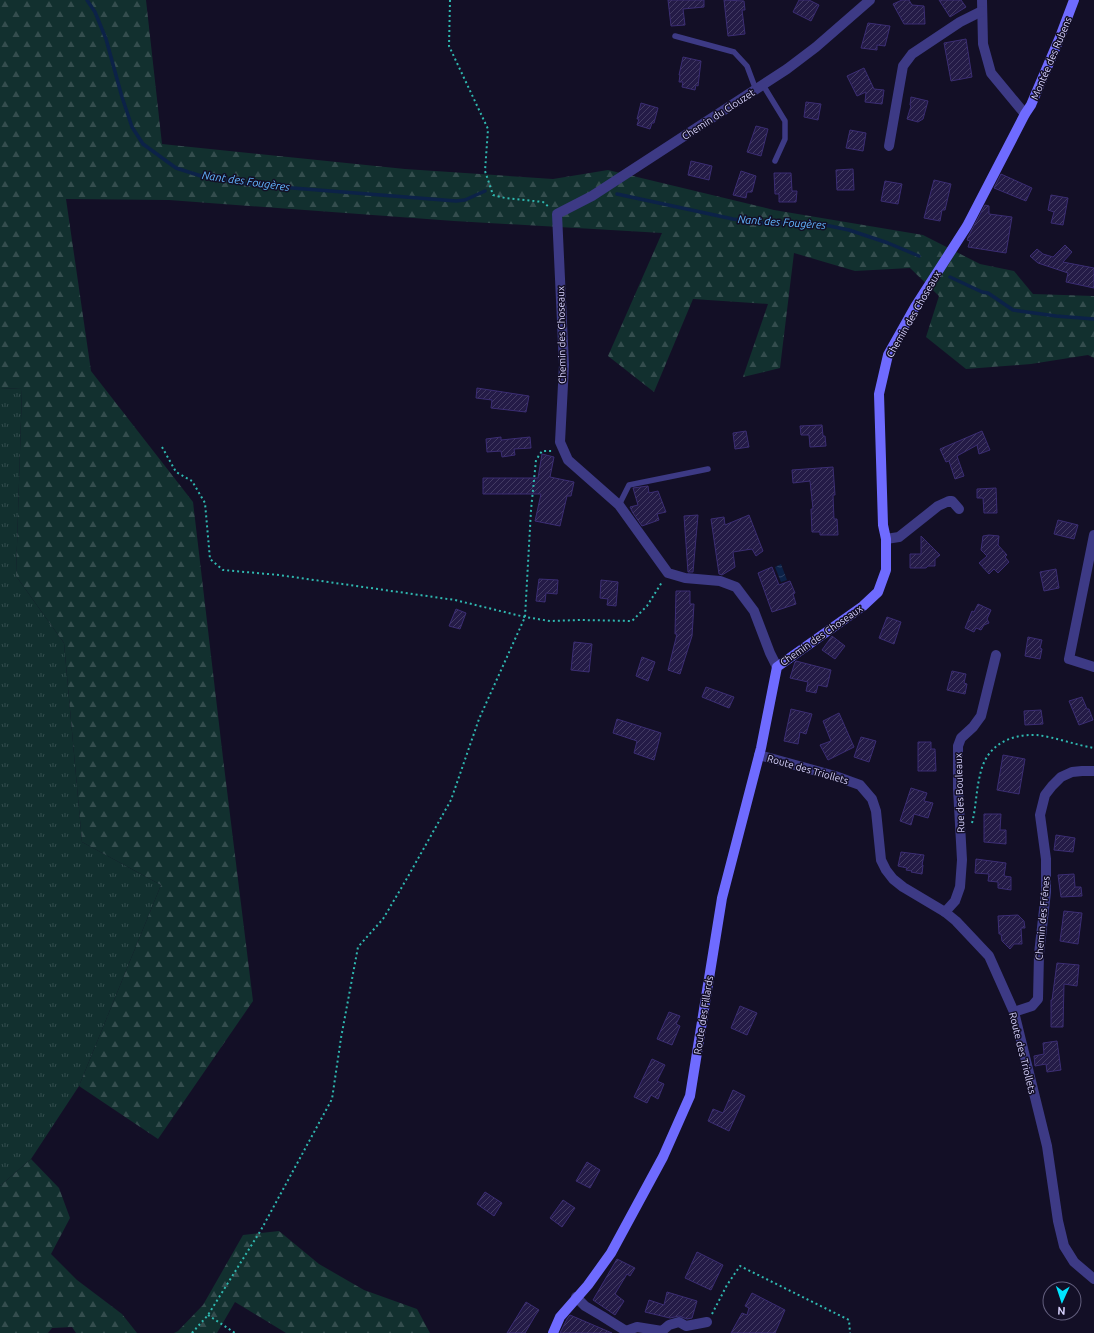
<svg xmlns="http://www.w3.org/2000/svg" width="1094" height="1333" font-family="Ubuntu,sans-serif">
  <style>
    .grass { fill: url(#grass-tufts) }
    .forest { fill: url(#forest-firs) }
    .water { fill: url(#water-waves) }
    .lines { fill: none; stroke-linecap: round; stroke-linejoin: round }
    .stream { stroke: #0c2248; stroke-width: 3.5 }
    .building { fill: url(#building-hatch); stroke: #3b2d73 }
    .path { stroke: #2fb8b0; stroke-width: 2; stroke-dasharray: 2 3; stroke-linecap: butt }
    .lane { stroke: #3d3a85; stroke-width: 5.5 }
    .street { stroke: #3d3a85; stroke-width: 10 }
    .secondary { stroke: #6f6bff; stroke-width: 10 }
    .labels { text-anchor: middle; stroke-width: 3; stroke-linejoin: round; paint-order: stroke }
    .street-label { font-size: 10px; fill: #d9d4ff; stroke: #130f26 }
    .water-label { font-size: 11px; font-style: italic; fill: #62b6ff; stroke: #130f26 }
  </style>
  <defs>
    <pattern id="grass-tufts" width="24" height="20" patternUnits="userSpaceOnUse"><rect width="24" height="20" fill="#12302f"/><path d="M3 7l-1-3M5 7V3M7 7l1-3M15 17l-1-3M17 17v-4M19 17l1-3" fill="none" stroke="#344d4e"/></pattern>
    <pattern id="forest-firs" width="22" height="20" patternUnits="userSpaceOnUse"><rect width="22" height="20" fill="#12302f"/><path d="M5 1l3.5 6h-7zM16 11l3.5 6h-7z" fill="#344d4e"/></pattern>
    <pattern id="water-waves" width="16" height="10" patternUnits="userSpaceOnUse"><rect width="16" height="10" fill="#0c2248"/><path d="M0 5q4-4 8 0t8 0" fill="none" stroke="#2f4163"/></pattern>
    <pattern id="building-hatch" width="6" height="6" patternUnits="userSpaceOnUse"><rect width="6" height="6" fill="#241b47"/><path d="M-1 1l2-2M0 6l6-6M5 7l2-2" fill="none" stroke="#433b63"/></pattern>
  </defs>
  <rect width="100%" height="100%" fill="#130f26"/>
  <polygon class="grass" points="0,388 22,389 16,576 64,643 82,842 161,885 79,1086 31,1159 0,1186"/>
  <g class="forest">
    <polygon points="0,0 146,0 162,144 405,169 553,179 608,170 774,210 923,235 980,264 1014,271 1033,294 1094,296 1094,358 1088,355 1031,364 966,369 926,337 939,296 910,268 855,271 794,253 780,368 743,377 768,304 693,299 654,392 608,356 662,233 454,221 169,200 66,199 91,371 193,502 223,758 253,1001 158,1139 79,1086 161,885 82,842 64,643 16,576 22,389 0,388"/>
    <polygon points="31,1159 59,1188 70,1218 51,1254 77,1280 122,1314 137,1333 76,1333 72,1327 52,1328 48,1333 0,1333 0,1186"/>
    <polygon points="279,1231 319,1264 364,1290 417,1309 430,1333 286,1333 235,1302 217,1333 174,1333 178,1331 203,1305 243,1235"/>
  </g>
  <polygon class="water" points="781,564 787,580 781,582 775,567"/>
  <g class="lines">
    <g class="stream">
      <polyline points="87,0 95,12 106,39 122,97 132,127 143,144 176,168 201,176 255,185 456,201 465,200 485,191"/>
      <polyline points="617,194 733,219 760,223 796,223 825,225 849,230 888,243 919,256"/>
      <polyline points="950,277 982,292 988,293 1013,310 1056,316 1094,319"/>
    </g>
  </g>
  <g class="building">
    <polygon points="668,0 704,0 704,7 683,9 685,25 671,26"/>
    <polygon points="724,0 744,1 745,10 742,10 745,34 728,36"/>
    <polygon points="799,0 809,0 819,5 811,21 793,12"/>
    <polygon points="902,0 909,0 912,5 924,6 925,24 904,24 893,4"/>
    <polygon points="939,0 961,0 966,7 950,17"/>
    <polygon points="868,23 890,26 885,46 877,45 877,50 861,48"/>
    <polygon points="966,39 972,77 951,81 944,43"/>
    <polygon points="683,57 701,61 698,86 696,85 695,90 682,87 683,82 679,82 680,75 679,75"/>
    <polygon points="864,68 874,89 884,90 882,104 865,102 866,92 857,96 847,76"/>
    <polygon points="911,97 928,101 923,119 918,122 907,119 911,106 910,105"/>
    <polygon points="806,102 821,104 818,120 804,117"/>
    <polygon points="641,103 658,108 654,123 652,123 650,129 637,125 639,119 637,119"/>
    <polygon points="756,126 768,129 761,156 747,152"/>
    <polygon points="850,130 866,133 863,151 846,148"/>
    <polygon points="691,161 712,166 709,180 688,175"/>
    <polygon points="853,169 854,190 837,190 836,170"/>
    <polygon points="741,171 756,176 752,192 747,192 746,198 733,195"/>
    <polygon points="774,173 791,173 792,191 797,191 796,202 779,202 779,194 775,194"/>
    <polygon points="1001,174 1032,188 1026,201 994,188"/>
    <polygon points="934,180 951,184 945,210 942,210 940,221 924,218"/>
    <polygon points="885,181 902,184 898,204 881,201"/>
    <polygon points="1051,195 1068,198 1063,225 1051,223 1054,212 1048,210"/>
    <polygon points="985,205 989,206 989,214 1012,217 1006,253 968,247 970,241 967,240 968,237"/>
    <polygon points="1065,245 1072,252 1063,262 1094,268 1094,288 1066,282 1068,273 1038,263 1030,256 1037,249 1043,254 1053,257"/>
    <polygon points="477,388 529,396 526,412 491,408 492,400 476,398"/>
    <polygon points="822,425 823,436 825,436 826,446 810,447 809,435 801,435 800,426"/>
    <polygon points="746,431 749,447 735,449 733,433"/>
    <polygon points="982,431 990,450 979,454 977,445 957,456 964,476 955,479 949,461 946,462 940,449"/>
    <polygon points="501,437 501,440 530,437 531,448 514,449 515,455 502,457 501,451 487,452 486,439"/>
    <polygon points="542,454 554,457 550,477 574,482 571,496 567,496 560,526 535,521 541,494 483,494 483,478 538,478"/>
    <polygon points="833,467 835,495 833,495 834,519 837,519 838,535 820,535 820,532 812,532 811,509 813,509 810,481 793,483 792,470"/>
    <polygon points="648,486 649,493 658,491 666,512 657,514 659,520 642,526 633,513 630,507 638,505 633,488"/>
    <polygon points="996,488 997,513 984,513 983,498 977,498 977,489"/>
    <polygon points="698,515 693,572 688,572 684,516"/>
    <polygon points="749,515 763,551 756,556 752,549 733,552 735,567 722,575 719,574 711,519 724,517 725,525"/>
    <polygon points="1058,520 1078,525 1074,539 1054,534"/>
    <polygon points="989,535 999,536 998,545 1007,555 1005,557 1009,562 998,573 994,569 989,574 979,563 987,556 981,550 983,536"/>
    <polygon points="921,536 940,555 935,559 935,566 928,566 926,568 910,568 910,554 921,554"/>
    <polygon points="772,567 779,585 790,581 795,593 793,594 796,604 772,612 758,573"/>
    <polygon points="1056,569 1059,588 1044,591 1040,572"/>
    <polygon points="539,579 558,580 557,594 546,593 545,602 536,601"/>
    <polygon points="601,580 618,582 616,606 607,605 608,599 600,598"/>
    <polygon points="676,591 690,591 690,604 694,604 692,636 680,674 668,670 677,634 675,634"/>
    <polygon points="978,604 991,610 987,619 989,623 984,625 981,630 976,628 974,632 965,628 972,611 974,612"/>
    <polygon points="456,609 466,613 460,629 449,626"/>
    <polygon points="887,617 901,622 894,644 879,638"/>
    <polygon points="832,636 845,646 835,659 822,650"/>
    <polygon points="1028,637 1042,640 1040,648 1042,649 1040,659 1025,656"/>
    <polygon points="574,642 592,644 589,672 571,670"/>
    <polygon points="642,657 655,662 648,681 636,676"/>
    <polygon points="796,661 831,670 827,687 818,685 816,693 806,691 808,682 790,678 795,662"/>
    <polygon points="952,671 966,674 964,683 967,684 965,694 947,690"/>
    <polygon points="706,687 734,697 729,708 702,697"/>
    <polygon points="1082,697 1087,709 1089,709 1093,720 1079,725 1069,701"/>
    <polygon points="791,709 812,714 806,734 800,732 798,744 784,741"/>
    <polygon points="1041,710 1043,724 1025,725 1024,711"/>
    <polygon points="839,713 854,747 828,760 820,745 831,741 823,721"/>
    <polygon points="617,719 661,733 654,760 634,753 637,741 613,733"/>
    <polygon points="861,737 876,741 869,762 854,757"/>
    <polygon points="918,742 931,742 931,749 935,749 936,771 918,771"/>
    <polygon points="1003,755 1025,759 1019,794 997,790"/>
    <polygon points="911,788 927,793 924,801 933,803 928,818 914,814 911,825 900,821"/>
    <polygon points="984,814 1001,814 1000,830 1006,830 1006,844 984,842"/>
    <polygon points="1056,835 1075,838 1073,852 1054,850"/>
    <polygon points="901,852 924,855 922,865 923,865 922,874 911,872 912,871 906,870 907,868 898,866"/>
    <polygon points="976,859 1006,863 1004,876 1011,877 1011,890 998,888 998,882 988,881 989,874 975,873"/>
    <polygon points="1074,874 1075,887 1081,887 1082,896 1061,897 1058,875"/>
    <polygon points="1064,911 1082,913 1078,944 1060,941"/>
    <polygon points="1018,915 1024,921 1025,928 1021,928 1022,944 1014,944 1010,949 1002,941 1001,934 999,934 998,916"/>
    <polygon points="1057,963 1079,965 1077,986 1064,984 1063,1027 1051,1027 1051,1000 1052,1000"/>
    <polygon points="740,1006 757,1013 747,1035 731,1028"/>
    <polygon points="669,1012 680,1016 676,1024 680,1026 672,1045 657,1039"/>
    <polygon points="1057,1041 1061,1070 1047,1072 1046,1064 1035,1066 1034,1056 1044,1054 1043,1043"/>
    <polygon points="652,1059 665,1065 657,1081 664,1084 658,1099 651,1095 647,1103 634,1097"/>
    <polygon points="733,1090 745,1096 729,1131 708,1121 713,1109 723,1113"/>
    <polygon points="587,1162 600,1170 590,1188 576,1181"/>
    <polygon points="485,1192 502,1203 494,1216 477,1204"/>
    <polygon points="563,1200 575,1208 562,1227 550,1218"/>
    <polygon points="697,1252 723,1265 711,1290 685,1278"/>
    <polygon points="617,1259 635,1268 630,1276 627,1274 615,1294 624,1301 615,1315 593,1300"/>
    <polygon points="667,1292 697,1301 692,1318 687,1319 679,1316 670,1318 645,1312 649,1300 664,1305"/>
    <polygon points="752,1293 785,1310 775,1333 731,1333 742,1313 747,1315 749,1308 745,1306"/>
    <polygon points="526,1302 539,1310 535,1316 525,1333 507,1333"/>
    <polygon points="570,1315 612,1333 560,1333 567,1319"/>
  </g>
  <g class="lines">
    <g class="path">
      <polyline points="450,0 449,46 488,129 485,171 493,195 505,198 543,202 550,208"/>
      <polyline points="162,447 176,472 192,481 205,503 210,559 223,570 279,575 455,600 525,617 550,621 581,620 632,621 647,606 662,582"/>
      <path d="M972,823c4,-15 4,-32 8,-48 6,-29 28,-41 57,-40 17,2 39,10 57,13"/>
      <polyline points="712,1314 727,1285 740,1266 849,1320 850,1333"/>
      <polyline points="208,1315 235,1333"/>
      <polyline points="192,1333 208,1315 261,1230 332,1099 341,1038 358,947 383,919 406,880 451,800 479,719 525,617 531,510 536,460 542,451 552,451"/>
    </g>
    <g class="lane">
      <polyline points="675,36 734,52 747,66 756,90"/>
      <polyline points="763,85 785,121 785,139 775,161"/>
      <polyline points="619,505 629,485 708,469"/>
    </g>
    <g class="street">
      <polyline points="982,0 983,44 991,73 1025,114"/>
      <polyline points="889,146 903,66 912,54 960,22 982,11"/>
      <polyline points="1094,535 1069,659 1094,667"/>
      <polyline points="886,539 899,537 938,506 949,501 952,501 959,509"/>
      <polyline points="777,667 770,653 754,611 736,587 720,581 685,578 668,573 619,505 568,460 560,442 564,365 557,214 592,196 787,69 816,47 870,0"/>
      <polyline points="759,755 835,776 860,785 872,799 876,811 881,860 886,870 893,879 903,887 945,912 956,921 989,956 1014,1012 1047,1146 1058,1221 1064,1246 1074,1262 1094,1279"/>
      <polyline points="945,912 955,901 960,887 962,860 958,789 958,746 961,738 973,727 981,716 996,655"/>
      <polyline points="1014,1012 1032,1006 1038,999 1039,954 1046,892 1046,859 1040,815 1045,795 1052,786 1061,777 1072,772 1082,771 1094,771"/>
      <polyline points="576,1297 585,1306 602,1316 626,1331 625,1333"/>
      <polyline points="626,1331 637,1327 662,1331 669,1325 679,1322 686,1326 707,1322"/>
    </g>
    <polyline class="secondary" points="553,1333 560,1317 588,1285 611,1253 663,1157 690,1096 722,898 761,748 777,667 863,606 878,592 886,570 886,539 883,525 879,394 888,355 915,307 967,226 1025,114 1031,105 1060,37 1074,0"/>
  </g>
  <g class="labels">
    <g class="street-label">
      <text transform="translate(1051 58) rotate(-67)" y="4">Montée des Rubens</text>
      <text transform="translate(718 114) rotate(-33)" y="4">Chemin du Clouzet</text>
      <text transform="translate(913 314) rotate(-60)" y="4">Chemin des Choseaux</text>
      <text transform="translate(561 335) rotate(-91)" y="4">Chemin des Choseaux</text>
      <text transform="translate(821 635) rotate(-35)" y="4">Chemin des Choseaux</text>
      <text transform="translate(808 769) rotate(16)" y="4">Route des Triollets</text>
      <text transform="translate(959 793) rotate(-92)" y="4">Rue des Bouleaux</text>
      <text transform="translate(1042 918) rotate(-85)" y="4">Chemin des Frênes</text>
      <text transform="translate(703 1015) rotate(-81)" y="4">Route des Fillards</text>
      <text transform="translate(1023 1053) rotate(76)" y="4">Route des Triollets</text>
    </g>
    <g class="water-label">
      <text transform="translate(246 181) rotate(8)" y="4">Nant des Fougères</text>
      <text transform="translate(782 222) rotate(4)" y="4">Nant des Fougères</text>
    </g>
  </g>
  <g transform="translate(1062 1301) rotate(183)"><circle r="19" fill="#130f26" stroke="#625e7d"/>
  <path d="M0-3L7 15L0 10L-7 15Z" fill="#00e5ff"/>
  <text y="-6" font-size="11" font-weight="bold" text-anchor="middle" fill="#d9d4ff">N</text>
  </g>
</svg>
